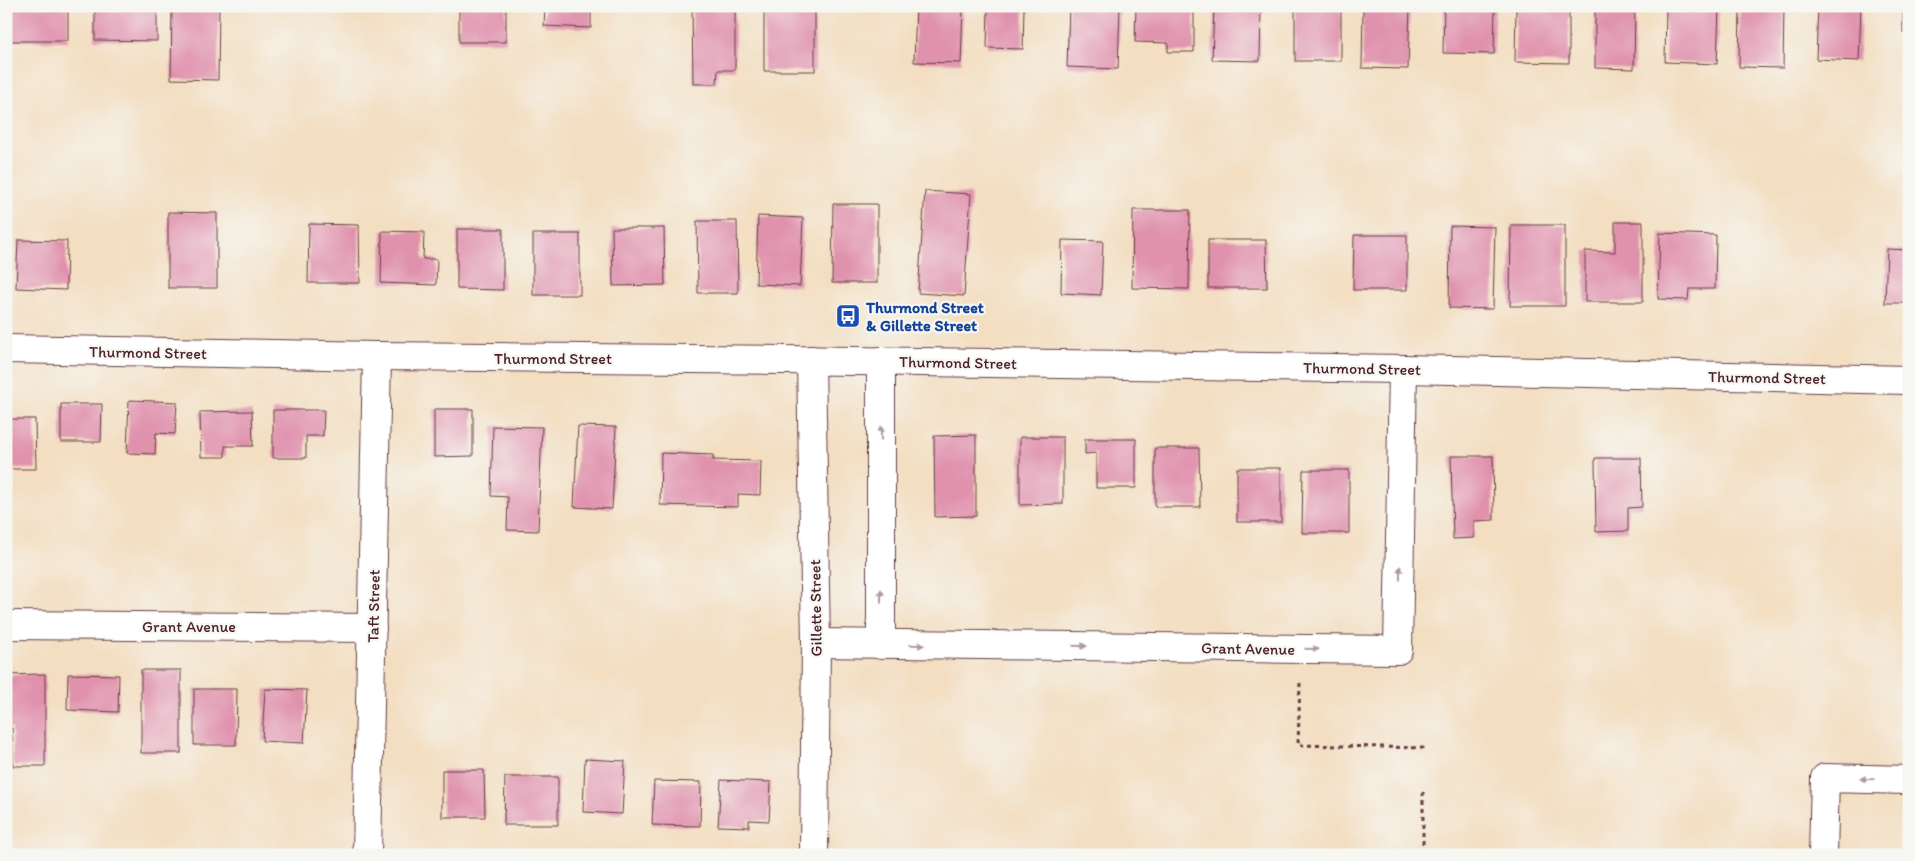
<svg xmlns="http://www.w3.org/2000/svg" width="1915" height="861" font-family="Itim,sans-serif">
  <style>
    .building { fill: #e092ad }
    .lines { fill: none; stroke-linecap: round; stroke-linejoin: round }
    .minor-casing { stroke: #633c42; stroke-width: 30 }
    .path { stroke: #633c42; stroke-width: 3; stroke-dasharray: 4 4; stroke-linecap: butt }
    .minor { stroke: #fff; stroke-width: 28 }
    .oneway { fill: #ae9aa0 }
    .labels { text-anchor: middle; stroke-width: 4.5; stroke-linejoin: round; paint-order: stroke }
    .transit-label { font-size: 16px; font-weight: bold; fill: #164399; stroke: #f6f6f2; text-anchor: start }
    .street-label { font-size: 16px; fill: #4a1f2b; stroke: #f6f6f2 }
  </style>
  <rect width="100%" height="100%" fill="#f6f6f2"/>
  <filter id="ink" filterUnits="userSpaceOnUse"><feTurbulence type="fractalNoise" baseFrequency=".02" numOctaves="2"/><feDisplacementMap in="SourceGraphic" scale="10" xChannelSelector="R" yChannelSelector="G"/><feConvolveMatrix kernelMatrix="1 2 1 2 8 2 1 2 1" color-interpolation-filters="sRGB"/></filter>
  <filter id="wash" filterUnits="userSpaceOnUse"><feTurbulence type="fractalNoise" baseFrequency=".0096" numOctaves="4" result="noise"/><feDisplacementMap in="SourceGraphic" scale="20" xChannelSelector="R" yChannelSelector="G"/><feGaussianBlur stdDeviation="1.12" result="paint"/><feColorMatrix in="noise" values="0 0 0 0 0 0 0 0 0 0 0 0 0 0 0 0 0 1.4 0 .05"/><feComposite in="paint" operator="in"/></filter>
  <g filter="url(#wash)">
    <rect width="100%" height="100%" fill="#f3dec1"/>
    <g id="blocks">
      <g class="building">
        <rect x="6" y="6" width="62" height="35"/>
        <polygon points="95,6 157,6 157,41 95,40"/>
        <polygon points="172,6 219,6 218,80 171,79"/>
        <rect x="459" y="6" width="47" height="36"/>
        <polygon points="545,6 591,6 591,28 544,26"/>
        <polygon points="692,6 735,6 735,70 718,70 717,84 693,84"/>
        <rect x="764" y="6" width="51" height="65"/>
        <polygon points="916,6 963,6 961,63 914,62"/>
        <polygon points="988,6 1024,6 1023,49 987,48"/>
        <polygon points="1069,6 1120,6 1118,69 1067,67"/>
        <polygon points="1136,6 1194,6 1194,52 1168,52 1168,43 1135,42"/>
        <polygon points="1214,6 1261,6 1260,61 1212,60"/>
        <rect x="1295" y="6" width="46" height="55"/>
        <polygon points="1363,6 1410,6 1408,69 1362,68"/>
        <polygon points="1444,6 1495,6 1494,54 1443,53"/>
        <polygon points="1516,6 1569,6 1569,63 1515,62"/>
        <polygon points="1595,6 1635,6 1634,69 1595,68"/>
        <polygon points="1666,6 1719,6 1717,64 1665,62"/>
        <polygon points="1740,6 1784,6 1783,68 1739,67"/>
        <polygon points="1818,6 1861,6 1859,61 1816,59"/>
        <rect x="1903" y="6" width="6" height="26"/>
        <polygon points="925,191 971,194 964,296 918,293"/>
        <polygon points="833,204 877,204 877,283 832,283"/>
        <polygon points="1133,210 1190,210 1189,289 1132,288"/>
        <polygon points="168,212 217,213 217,288 168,288"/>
        <polygon points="758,216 803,218 800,286 756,284"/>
        <polygon points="697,221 737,221 738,293 698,293"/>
        <polygon points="1615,222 1643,222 1643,302 1585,302 1585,251 1615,252"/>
        <polygon points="309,224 359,225 360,283 308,283"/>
        <polygon points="1511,225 1565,225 1565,306 1510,306"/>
        <polygon points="1450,226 1495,227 1493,309 1449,308"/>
        <polygon points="612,228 664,228 665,285 613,286"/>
        <polygon points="457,229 503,229 503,290 457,289"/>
        <polygon points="382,231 424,232 423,259 437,259 436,285 381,283"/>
        <polygon points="1660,233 1716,235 1715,289 1689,289 1688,300 1658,299"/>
        <rect x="533" y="234" width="47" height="61"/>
        <polygon points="1354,235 1407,235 1407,290 1353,290"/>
        <polygon points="18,240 67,241 66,290 16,288"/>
        <polygon points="1062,240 1103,241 1101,295 1061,293"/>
        <polygon points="1208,240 1266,240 1267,288 1208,288"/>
        <polygon points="1887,249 1909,250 1909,303 1885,303"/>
        <polygon points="129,400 177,402 175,434 156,433 155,454 127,453"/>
        <polygon points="61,404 102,404 101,442 61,442"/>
        <polygon points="434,409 473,409 473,456 434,457"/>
        <polygon points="273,410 324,410 323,436 306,436 306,458 273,458"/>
        <polygon points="252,411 253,446 225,446 225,457 201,457 200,412"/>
        <polygon points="6,419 35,419 36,469 6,469"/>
        <polygon points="493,426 542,427 538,531 507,530 508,497 491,496"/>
        <polygon points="578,426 616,427 612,509 574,507"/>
        <polygon points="976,435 976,516 935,517 934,436"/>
        <polygon points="1020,437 1063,437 1063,504 1020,505"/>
        <polygon points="1085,439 1136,439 1136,488 1096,488 1096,453 1085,454"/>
        <polygon points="1155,448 1199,448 1200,507 1155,507"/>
        <polygon points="661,453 713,455 713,460 761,461 760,495 738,494 738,507 660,505"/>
        <polygon points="1451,456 1493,456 1494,520 1474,521 1474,538 1453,539"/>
        <polygon points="1595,458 1641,458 1642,507 1628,508 1628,531 1596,532"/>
        <rect x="1237" y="468" width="44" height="54"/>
        <polygon points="1303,470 1349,470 1349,533 1302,533"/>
        <rect x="141" y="670" width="40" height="83"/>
        <polygon points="45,674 45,766 13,766 12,728 6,728 6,675"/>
        <polygon points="68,674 119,675 118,712 67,710"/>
        <polygon points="194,689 237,689 236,745 194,745"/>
        <polygon points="265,689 307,690 304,743 262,741"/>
        <polygon points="585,759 625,761 622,814 583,812"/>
        <polygon points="442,770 484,770 485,817 442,817"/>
        <polygon points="505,777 558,777 558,825 504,825"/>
        <polygon points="721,780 771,782 769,821 749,820 749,827 718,826"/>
        <polygon points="654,781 701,782 700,826 652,825"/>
      </g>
    </g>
  </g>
  <g filter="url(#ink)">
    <use href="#blocks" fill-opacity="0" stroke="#633c42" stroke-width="1"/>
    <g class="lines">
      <defs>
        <g id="minor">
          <polyline points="6,349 377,356 784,360 1403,369 1909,380"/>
          <polyline points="811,360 816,643 814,855"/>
          <polyline points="6,625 372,628"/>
          <polyline points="816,643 1398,650 1403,369"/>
          <polyline points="881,645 881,361"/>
          <polyline points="367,855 377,356"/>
          <polyline points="1823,855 1825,778 1909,780"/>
        </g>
      </defs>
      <use href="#minor" class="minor-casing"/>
      <g class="path">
        <polyline points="1300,683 1298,745 1423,748 1423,753"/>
        <polyline points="1423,844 1423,790"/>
      </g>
      <use href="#minor" class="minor"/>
    </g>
    <defs><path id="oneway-solid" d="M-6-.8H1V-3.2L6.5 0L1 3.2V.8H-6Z" transform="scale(1.25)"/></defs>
    <g class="oneway">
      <use href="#oneway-solid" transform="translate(881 433) rotate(-90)"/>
      <use href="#oneway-solid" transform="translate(1400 573) rotate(-89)"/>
      <use href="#oneway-solid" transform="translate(881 596) rotate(-90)"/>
      <use href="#oneway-solid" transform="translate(917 645) rotate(1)"/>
      <use href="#oneway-solid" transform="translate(1080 646) rotate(1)"/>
      <use href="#oneway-solid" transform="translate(1312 649) rotate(1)"/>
      <use href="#oneway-solid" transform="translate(1867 779) rotate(-179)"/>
    </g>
  </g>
  <defs>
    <symbol id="bus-square" viewBox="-11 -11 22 22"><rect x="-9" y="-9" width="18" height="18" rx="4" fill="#1a4fb4" stroke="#f6f6f2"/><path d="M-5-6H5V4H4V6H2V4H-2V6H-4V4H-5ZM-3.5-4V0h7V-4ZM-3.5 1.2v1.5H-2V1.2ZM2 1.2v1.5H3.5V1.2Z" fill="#fff"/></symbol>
  </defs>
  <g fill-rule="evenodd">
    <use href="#bus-square" x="834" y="302" width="28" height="28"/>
  </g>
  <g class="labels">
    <g class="transit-label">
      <text x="866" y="313">Thurmond Street<tspan x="866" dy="18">&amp; Gillette Street</tspan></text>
    </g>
    <g class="street-label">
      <text transform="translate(148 352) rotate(1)" y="6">Thurmond Street</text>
      <text x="553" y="364">Thurmond Street</text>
      <text transform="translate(958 362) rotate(1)" y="6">Thurmond Street</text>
      <text transform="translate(1362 368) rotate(1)" y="6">Thurmond Street</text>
      <text transform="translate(1767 377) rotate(1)" y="6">Thurmond Street</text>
      <text transform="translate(373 606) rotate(-89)" y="6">Taft Street</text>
      <text transform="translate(815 608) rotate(-91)" y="6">Gillette Street</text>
      <text x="189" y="632">Grant Avenue</text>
      <text transform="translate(1248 648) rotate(1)" y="6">Grant Avenue</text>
    </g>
  </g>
  <rect width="1915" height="861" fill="none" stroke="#f6f6f2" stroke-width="25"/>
</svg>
